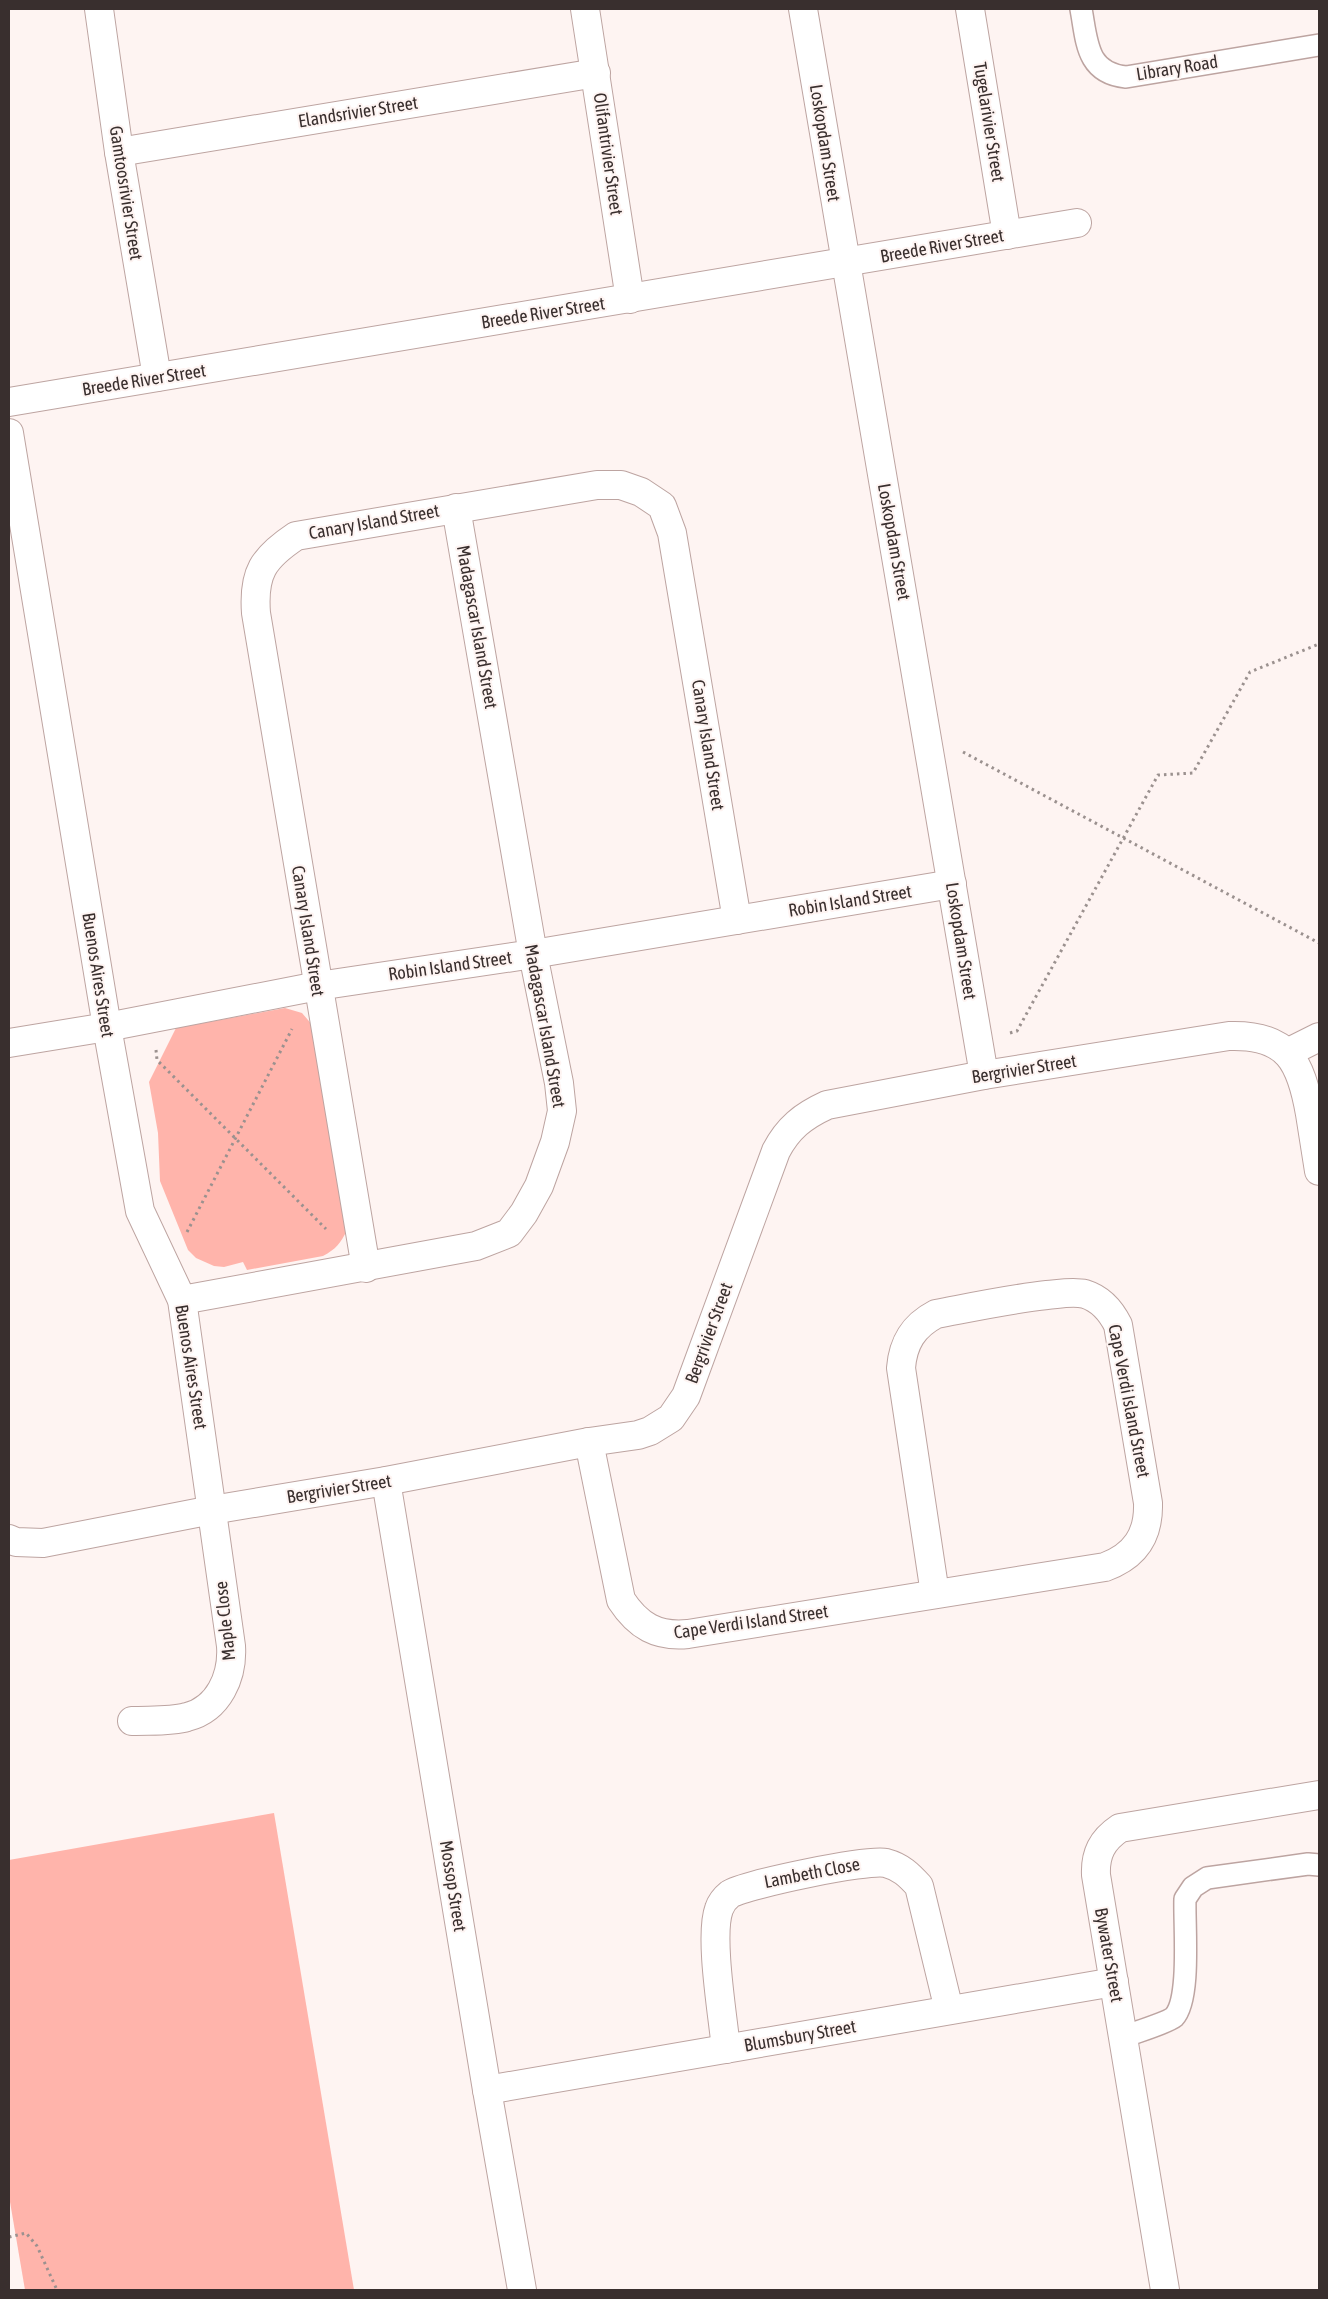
<svg xmlns="http://www.w3.org/2000/svg" width="1328" height="2299" font-family="'Asap Condensed',sans-serif">
  <style>
    .green { fill: #ffb4ab }
    .lines { fill: none; stroke-linecap: round; stroke-linejoin: round }
    .service-casing { stroke: #bda4a1; stroke-width: 24 }
    .minor-casing { stroke: #bda4a1; stroke-width: 30 }
    .path { stroke: #9b918f; stroke-width: 3; stroke-dasharray: 2.5 4; stroke-linecap: butt }
    .service { stroke: #fff; stroke-width: 21 }
    .minor { stroke: #fff; stroke-width: 28 }
    .labels { text-anchor: middle; stroke-width: 4; stroke-linejoin: round; paint-order: stroke }
    .street-label { font-size: 18px; fill: #392f2e; stroke: #fef4f2 }
  </style>
  <rect width="100%" height="100%" fill="#fef4f2"/>
  <g class="green">
    <path d="M285,1008l17,5 12,14 33,203c-6,13 -11,19 -24,26l-76,14 -4,-8 -19,5 -10,-1 -18,-8 -8,-8 -28,-69 -2,-48 -9,-51 27,-54z"/>
    <polygon points="274,1813 354,2290 25,2290 9,2196 9,1860"/>
  </g>
  <g class="lines">
    <defs>
      <g id="service">
        <path d="M1081,9c6,32 5,64 45,68l193,-32"/>
        <path d="M1123,2037c10,-4 44,-14 51,-20 17,-18 10,-92 11,-118l8,-12 14,-9 101,-14 11,1"/>
      </g>
      <g id="minor">
        <polyline points="99,9 119,152 157,377"/>
        <polyline points="585,9 630,299"/>
        <polyline points="803,9 984,1075"/>
        <polyline points="970,9 1007,235"/>
        <polyline points="119,152 596,73"/>
        <polyline points="9,402 1077,223"/>
        <path d="M9,433l98,594 33,184 42,89 49,346c2,30 -12,63 -44,71 -17,5 -38,3 -55,4"/>
        <polyline points="9,1043 107,1027 318,986 533,954 952,884"/>
        <polyline points="1287,1053 1319,1037"/>
        <path d="M366,1268l-110,-655c-3,-40 7,-55 40,-77l301,-51h24l20,7 21,14 10,27 65,387"/>
        <polyline points="182,1300 476,1246 509,1233 524,1213 539,1186 555,1142 562,1111 559,1083 533,954 456,508"/>
        <path d="M589,1442l32,158c17,26 36,37 67,34l417,-67c30,-11 44,-32 43,-64l-30,-178c-7,-14 -17,-26 -33,-31 -12,-3 -26,0 -38,1 -37,4 -74,12 -111,19 -23,12 -33,29 -35,54l34,226"/>
        <polyline points="386,1481 487,2090 522,2290"/>
        <path d="M9,1539l7,3 27,1 169,-33 174,-29 203,-39 49,-7 12,-4 21,-13 15,-22 90,-245c12,-23 27,-35 51,-46l157,-30 245,-39c59,-2 72,26 81,78 3,19 6,38 9,57"/>
        <path d="M726,2049c-3,-32 -17,-113 -7,-140 2,-6 6,-11 11,-15 18,-10 137,-35 156,-31 15,4 23,12 33,23l30,124"/>
        <polyline points="487,2090 1114,1982"/>
        <path d="M1165,2290l-69,-415c-1,-21 6,-35 24,-47l199,-33"/>
      </g>
    </defs>
    <use href="#service" class="service-casing"/>
    <use href="#minor" class="minor-casing"/>
    <g class="path">
      <polyline points="963,752 1319,943"/>
      <polyline points="1010,1033 1017,1031 1158,775 1193,773 1250,672 1319,644"/>
      <polyline points="156,1050 157,1060 326,1229"/>
      <polyline points="187,1232 292,1029"/>
      <polyline points="9,2237 26,2233 37,2246 57,2290"/>
    </g>
    <use href="#service" class="service"/>
    <use href="#minor" class="minor"/>
  </g>
  <g class="labels">
    <g class="street-label">
      <text transform="translate(1177 68) rotate(-9)" y="6">Library Road</text>
      <text transform="translate(358 112) rotate(-9)" y="6">Elandsrivier Street</text>
      <text transform="translate(989 122) rotate(81)" y="6">Tugelarivier Street</text>
      <text transform="translate(825 143) rotate(81)" y="6">Loskopdam Street</text>
      <text transform="translate(608 154) rotate(82)" y="6">Olifantrivier Street</text>
      <text transform="translate(126 193) rotate(81)" y="6">Gamtoosrivier Street</text>
      <text transform="translate(942 246) rotate(-10)" y="6">Breede River Street</text>
      <text transform="translate(543 313) rotate(-9)" y="6">Breede River Street</text>
      <text transform="translate(144 380) rotate(-9)" y="6">Breede River Street</text>
      <text transform="translate(374 522) rotate(-10)" y="6">Canary Island Street</text>
      <text transform="translate(894 542) rotate(80)" y="6">Loskopdam Street</text>
      <text transform="translate(477 627) rotate(80)" y="6">Madagascar Island Street</text>
      <text transform="translate(708 745) rotate(81)" y="6">Canary Island Street</text>
      <text transform="translate(850 901) rotate(-9)" y="6">Robin Island Street</text>
      <text transform="translate(308 931) rotate(81)" y="6">Canary Island Street</text>
      <text transform="translate(961 941) rotate(81)" y="6">Loskopdam Street</text>
      <text transform="translate(450 966) rotate(-8)" y="6">Robin Island Street</text>
      <text transform="translate(98 975) rotate(81)" y="6">Buenos Aires Street</text>
      <text transform="translate(545 1026) rotate(80)" y="6">Madagascar Island Street</text>
      <text transform="translate(1024 1069) rotate(-9)" y="6">Bergrivier Street</text>
      <text transform="translate(709 1333) rotate(-70)" y="6">Bergrivier Street</text>
      <text transform="translate(191 1367) rotate(81)" y="6">Buenos Aires Street</text>
      <text transform="translate(1129 1401) rotate(79)" y="6">Cape Verdi Island Street</text>
      <text transform="translate(339 1489) rotate(-9)" y="6">Bergrivier Street</text>
      <text transform="translate(225 1621) rotate(-96)" y="6">Maple Close</text>
      <text transform="translate(751 1622) rotate(-8)" y="6">Cape Verdi Island Street</text>
      <text transform="translate(812 1873) rotate(-11)" y="6">Lambeth Close</text>
      <text transform="translate(453 1886) rotate(81)" y="6">Mossop Street</text>
      <text transform="translate(1109 1955) rotate(80)" y="6">Bywater Street</text>
      <text transform="translate(800 2036) rotate(-10)" y="6">Blumsbury Street</text>
    </g>
  </g>
  <rect width="1328" height="2299" fill="none" stroke="#392f2e" stroke-width="20"/>
</svg>
